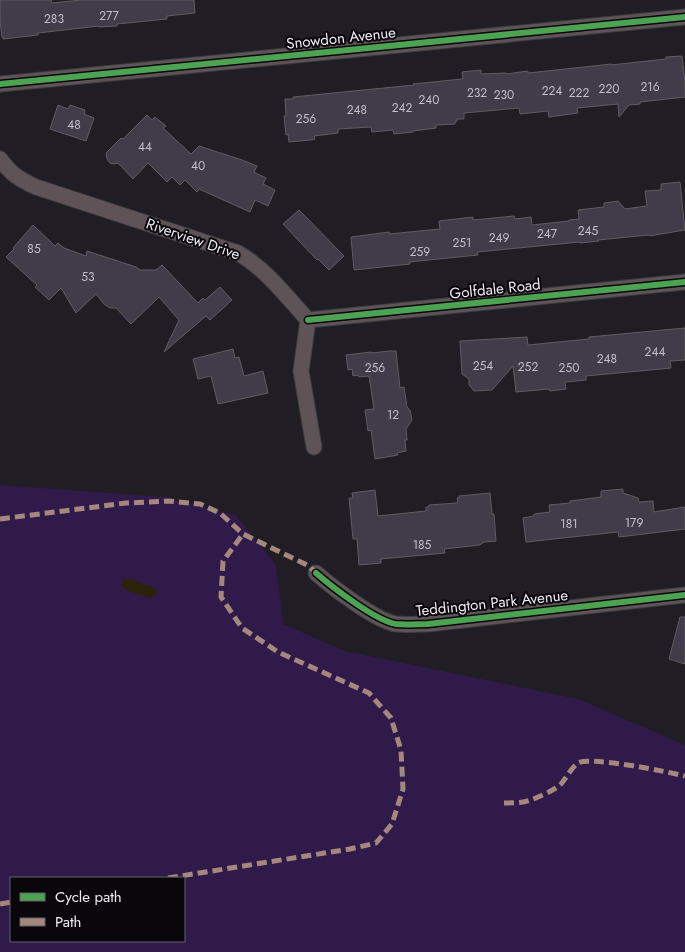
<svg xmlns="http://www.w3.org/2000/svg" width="685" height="952" font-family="Jost,sans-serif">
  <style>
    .green { fill: #2f1a4a; fill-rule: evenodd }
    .sand { fill: #2b2307 }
    .building { fill: #413c4a; stroke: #5f5d62 }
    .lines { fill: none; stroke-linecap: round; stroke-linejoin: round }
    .minor-casing { stroke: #3d3c40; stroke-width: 17 }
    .minor { stroke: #5e5457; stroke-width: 15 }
    .quiet { stroke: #a5887d; stroke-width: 5; stroke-dasharray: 10 5; stroke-linecap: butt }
    .cycleway-casing { stroke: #09070c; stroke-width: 9 }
    .cycleway { stroke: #4ca352; stroke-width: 6 }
    .labels { text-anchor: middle; stroke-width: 4; stroke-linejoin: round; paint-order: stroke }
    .number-label { font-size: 12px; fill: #c3bfc9 }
    .street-label { font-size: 15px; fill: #eeebf3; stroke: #09070c }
  </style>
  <rect width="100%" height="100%" fill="#201e24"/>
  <path class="green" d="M0,485l164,12 72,18 40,50 7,59 62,27 233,48 107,46v207h-685zM11,878h173v63h-173z"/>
  <polygon class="sand" points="123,579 132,579 142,584 154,587 157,594 152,598 131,592 121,587"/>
  <g class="building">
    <polygon points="0,0 51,0 52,3 81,0 194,0 195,13 167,16 167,19 117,24 117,26 99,27 99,26 38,33 38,35 3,39 3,37 2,37 0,21"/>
    <polygon points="682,56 685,82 685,97 640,102 640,104 629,105 619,117 618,104 577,108 578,113 549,117 548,111 520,114 519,108 464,113 464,119 457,119 457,121 455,122 455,124 436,125 436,128 413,131 413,132 394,134 393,130 372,132 371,127 338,129 338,133 314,136 315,139 311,140 289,142 288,134 286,135 284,116 286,116 285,99 293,99 293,97 414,85 413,84 462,79 463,78 462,72 481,70 481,74 506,73 506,74 528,71 528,73 602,65 611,64 611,65 666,59 666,57"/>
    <polygon points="58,105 68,109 70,105 85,110 84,114 94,118 86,141 50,129"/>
    <polygon points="147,115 152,120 155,117 166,126 163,128 191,154 199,146 242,160 257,166 254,172 266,178 263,184 275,190 268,206 255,200 250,212 199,189 197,192 185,180 180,185 172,177 167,182 148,163 133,179 118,163 114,164 110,163 107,159 106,153 121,138 123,139"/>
    <polygon points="680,182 685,230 649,236 649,235 598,240 599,241 580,243 580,242 477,252 478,255 409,262 410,264 354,270 351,237 389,232 389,234 440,229 439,221 473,217 473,220 514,216 515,219 531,217 532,225 569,221 569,220 579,219 578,210 604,207 604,203 618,201 625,209 647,206 645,191 661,190 661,184"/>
    <polygon points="299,210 344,256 329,270 318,259 317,260 283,224"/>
    <polygon points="33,225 55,246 58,243 64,248 86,256 87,251 136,267 140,270 156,270 162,265 198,303 203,298 205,300 220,287 232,300 210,320 206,316 164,352 179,320 159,297 131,324 116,308 110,308 105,305 96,294 76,313 61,288 49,300 35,287 37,285 6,257 14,249 13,248"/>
    <polygon points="685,328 685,360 670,361 671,368 586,376 586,380 565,382 566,389 550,391 549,389 516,392 513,366 492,390 474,391 469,385 469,379 462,374 460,341 527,337 528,345 589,339 589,337"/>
    <polygon points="233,349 235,358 239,357 244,376 263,371 268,393 218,404 211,376 198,379 193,359"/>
    <polygon points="389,351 396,351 400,388 404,387 407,407 410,410 412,420 406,429 407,440 405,440 406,451 397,453 398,455 375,459 371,430 368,431 365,410 374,409 369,376 359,377 358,375 353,376 352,369 348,370 346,355 371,352 372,353"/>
    <polygon points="623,489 623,493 638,498 639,502 653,501 654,512 685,507 685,529 619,537 618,532 526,542 523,518 534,516 534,514 550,512 549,505 570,503 570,501 601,497 601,491"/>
    <polygon points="375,490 378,516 426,511 426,507 429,507 429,505 457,503 458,501 457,498 460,497 459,496 490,493 492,514 494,514 496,541 484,542 480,545 444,549 445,553 381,559 381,563 359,565 357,539 353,539 349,498 353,498 352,493"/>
    <polygon points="680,617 685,617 685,664 669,659"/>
  </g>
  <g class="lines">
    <defs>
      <g id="minor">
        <polyline points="0,84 685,17"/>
        <path d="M0,159c11,15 19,20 36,28l202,66c28,16 48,43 70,67"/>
        <polyline points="308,320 685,282"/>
        <polyline points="308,320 301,371 314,447"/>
        <path d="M316,573c16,14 60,48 80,51 10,1 21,0 32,0l257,-29"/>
      </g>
    </defs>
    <use href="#minor" class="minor-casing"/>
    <use href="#minor" class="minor"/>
    <g class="quiet">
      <polyline points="0,519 126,503 169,501 200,504 220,513 243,534 309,566 316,573"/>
      <path d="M504,803c6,0 13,0 19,-1 8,-1 33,-12 38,-18 6,-7 10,-16 17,-21 12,-7 91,9 107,13"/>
      <polyline points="168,878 350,849 376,843 392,824 403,789 401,750 391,718 369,693 278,652 242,628 221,597 223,561 243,534"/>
      <polyline points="0,904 11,902"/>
    </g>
    <defs>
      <g id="cycleway">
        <polyline points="0,84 685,17"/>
        <polyline points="308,320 685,282"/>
        <path d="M316,573c16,14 60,48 80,51 10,1 21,0 32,0l257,-29"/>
      </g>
    </defs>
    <use href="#cycleway" class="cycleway-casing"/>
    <use href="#cycleway" class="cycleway"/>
  </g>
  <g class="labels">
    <g class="number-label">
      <text x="109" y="20">277</text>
      <text x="54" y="23">283</text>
      <text x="650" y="91">216</text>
      <text x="609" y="93">220</text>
      <text x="552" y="95">224</text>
      <text x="477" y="97">232</text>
      <text x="579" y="97">222</text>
      <text x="504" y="99">230</text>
      <text x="429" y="104">240</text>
      <text x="402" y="112">242</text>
      <text x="357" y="114">248</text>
      <text x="306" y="123">256</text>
      <text x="74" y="129">48</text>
      <text x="145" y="151">44</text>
      <text x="198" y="170">40</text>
      <text x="588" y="235">245</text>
      <text x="547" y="238">247</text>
      <text x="499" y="242">249</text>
      <text x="462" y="247">251</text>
      <text x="34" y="253">85</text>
      <text x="420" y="256">259</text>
      <text x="88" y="281">53</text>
      <text x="655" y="356">244</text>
      <text x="607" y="363">248</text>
      <text x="483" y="370">254</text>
      <text x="528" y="371">252</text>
      <text x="375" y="372">256</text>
      <text x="569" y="372">250</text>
      <text x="393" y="419">12</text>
      <text x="634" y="527">179</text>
      <text x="569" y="528">181</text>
      <text x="422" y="549">185</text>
    </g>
    <g class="street-label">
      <text transform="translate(341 38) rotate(-6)" y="5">Snowdon Avenue</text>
      <text transform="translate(193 239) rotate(19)" y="5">Riverview Drive</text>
      <text transform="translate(495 289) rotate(-6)" y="5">Golfdale Road</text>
      <text transform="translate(492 603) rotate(-6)" y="5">Teddington Park Avenue</text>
    </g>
  </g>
  <rect x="10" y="877" width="175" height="65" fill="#09070c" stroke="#656268"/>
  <rect x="20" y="893" width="25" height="8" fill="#4ca352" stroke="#656268"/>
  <text x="55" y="902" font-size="15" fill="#eeebf3">Cycle path</text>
  <rect x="20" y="918" width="25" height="8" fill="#a5887d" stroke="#656268"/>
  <text x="55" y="927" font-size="15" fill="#eeebf3">Path</text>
</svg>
